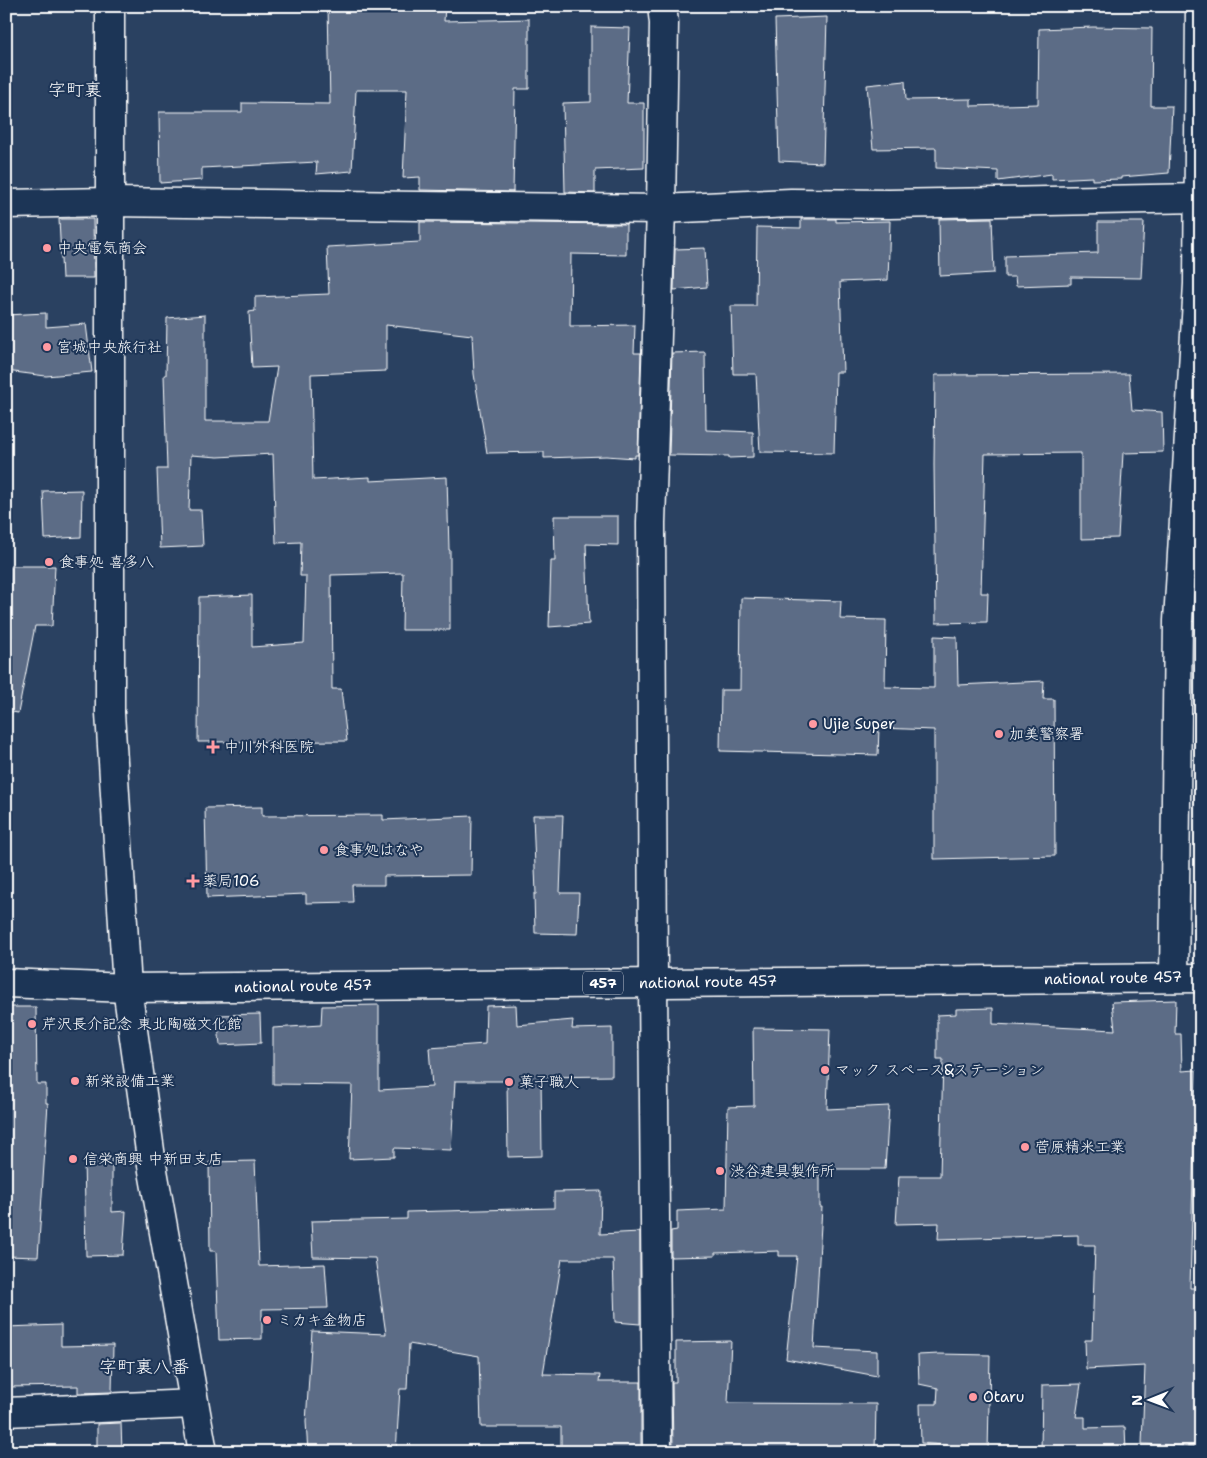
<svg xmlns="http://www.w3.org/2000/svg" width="1207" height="1458" font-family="'Shantell Sans','Klee One',sans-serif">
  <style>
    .building { fill: #5b6c86; stroke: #fff }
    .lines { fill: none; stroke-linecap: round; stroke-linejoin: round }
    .minor-casing { stroke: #fff; stroke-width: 31 }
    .highway-casing { stroke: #fff; stroke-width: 31 }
    .minor { stroke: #1d3557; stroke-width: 28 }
    .highway { stroke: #1d3557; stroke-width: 28 }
    .poi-dot { fill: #ff9aa2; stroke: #1d3557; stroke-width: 2 }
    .labels { text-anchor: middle; stroke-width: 4; stroke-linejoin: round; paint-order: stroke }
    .shield { fill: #1d3557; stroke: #bbc2cd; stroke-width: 1 }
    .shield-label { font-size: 14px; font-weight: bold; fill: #fff }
    .poi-label { font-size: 15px; fill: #fff; stroke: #1d3557; text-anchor: start }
    .street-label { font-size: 15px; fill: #fff; stroke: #1d3557 }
    .quarter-label { font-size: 18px; fill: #fff; stroke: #1d3557 }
  </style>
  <rect width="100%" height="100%" fill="#2a4161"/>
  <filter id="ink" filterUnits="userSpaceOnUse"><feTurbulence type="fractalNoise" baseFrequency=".02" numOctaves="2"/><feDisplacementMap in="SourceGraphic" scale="10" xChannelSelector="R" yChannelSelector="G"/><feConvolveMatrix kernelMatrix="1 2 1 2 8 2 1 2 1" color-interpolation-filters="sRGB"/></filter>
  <g filter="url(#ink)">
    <g class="building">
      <polygon points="328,6 445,6 444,21 529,19 529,89 515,89 513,192 420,190 420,177 403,178 407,90 356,90 352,171 316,174 317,162 202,168 202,180 160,183 159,112 242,112 242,103 330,104"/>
      <polygon points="827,17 823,163 779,161 775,19"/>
      <polygon points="591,27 630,28 627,103 644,103 644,168 595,170 595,193 565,192 563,103 591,102"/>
      <polygon points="1093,27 1152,28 1151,106 1172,106 1169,173 1121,177 1121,179 1092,180 1092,177 1052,179 1052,174 998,181 998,171 936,168 936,148 873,149 867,85 905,81 906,100 971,99 971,106 1038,104 1039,29"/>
      <polygon points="992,218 994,273 940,276 939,219"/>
      <polygon points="59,219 93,219 94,278 62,278"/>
      <polygon points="801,219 836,219 836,222 890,221 888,280 840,282 843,372 836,372 834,453 760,452 756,374 733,374 731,306 756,306 757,227 801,228"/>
      <polygon points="420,222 626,224 626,255 571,254 570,326 635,325 634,353 641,353 638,455 635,455 635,458 606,456 544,458 544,452 487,453 474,374 472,335 386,325 386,371 311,374 313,480 370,477 370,481 447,477 449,550 450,550 450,630 402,630 403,573 331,575 332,689 341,689 347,741 198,742 199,597 252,595 252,647 304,643 306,576 300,576 301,542 276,543 273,454 218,457 191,455 189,510 201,510 203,546 160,548 157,469 167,469 164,375 166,375 167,318 205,315 205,421 268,421 277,367 252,368 249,312 255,311 255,297 329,294 327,247 420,242"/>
      <polygon points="1098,222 1144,222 1141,278 1071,277 1071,284 1016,286 1015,277 1005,277 1005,256 1098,253"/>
      <polygon points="705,248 707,287 674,290 675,249"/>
      <polygon points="46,313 46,327 86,324 92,372 46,376 6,371 6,315"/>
      <polygon points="705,352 706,430 753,432 753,457 729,458 729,456 669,455 672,353"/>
      <polygon points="1129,374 1132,410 1162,412 1163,452 1123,453 1118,538 1081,539 1081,453 985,454 981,593 988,593 987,622 936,623 934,464 935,375"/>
      <polygon points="82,490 81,537 45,539 43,491"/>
      <polygon points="554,516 618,516 618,545 586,544 589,624 549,627 551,561 555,561"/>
      <polygon points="10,566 55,566 52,626 35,626 18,713 6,711 6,637 12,637"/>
      <polygon points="741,598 841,601 840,619 886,620 885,687 934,688 934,636 957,637 958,685 1044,681 1043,699 1054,699 1055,856 934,859 934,730 879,728 878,755 720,751 721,690 740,690"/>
      <polygon points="262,807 262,816 383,815 383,820 472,816 471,875 384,876 384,885 352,885 353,902 306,903 306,894 207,898 205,808"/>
      <polygon points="533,815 563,815 560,893 579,893 577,934 535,933 534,894 536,894"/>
      <polygon points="1176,1000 1175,1034 1181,1034 1182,1071 1196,1070 1190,1288 1201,1288 1201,1447 1142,1444 1145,1366 1086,1369 1085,1340 1092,1340 1095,1245 1078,1245 1078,1235 938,1239 939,1223 896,1224 899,1176 940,1176 943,1059 937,1059 937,1015 956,1014 956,1009 993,1008 993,1024 1115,1030 1112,1002"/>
      <polygon points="379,1005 379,1090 432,1087 429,1048 485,1044 486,1006 516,1005 517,1025 573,1020 572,1029 612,1028 612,1076 541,1077 542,1156 508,1157 507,1081 455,1081 451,1150 394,1148 394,1157 349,1159 352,1085 273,1084 273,1028 321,1025 322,1006"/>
      <polygon points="6,1007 36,1007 37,1084 46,1084 46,1103 48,1103 38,1257 6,1256"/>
      <polygon points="260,1014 261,1043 220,1045 217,1015"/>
      <polygon points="753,1028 830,1029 827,1109 889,1106 885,1169 820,1169 820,1207 822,1207 814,1348 877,1351 877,1376 786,1359 797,1256 779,1256 779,1251 715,1253 715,1256 671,1257 671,1231 677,1230 677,1211 726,1209 728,1107 754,1106"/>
      <polygon points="84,1159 112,1159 112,1212 126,1211 123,1255 86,1256"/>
      <polygon points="255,1161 259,1266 325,1264 328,1308 262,1309 262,1339 219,1340 216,1251 210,1251 209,1162"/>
      <polygon points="601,1191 600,1234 640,1232 640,1324 615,1322 613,1259 562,1259 543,1374 600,1375 599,1382 641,1382 641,1452 561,1452 561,1427 481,1427 479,1356 409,1344 407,1389 400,1389 396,1452 308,1452 306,1422 312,1331 386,1334 375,1258 313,1257 311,1221 407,1219 407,1212 554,1208 554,1192"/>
      <polygon points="61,1325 61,1346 113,1345 112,1392 78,1393 78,1386 6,1387 6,1327"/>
      <polygon points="731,1341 728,1403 876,1404 875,1452 673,1452 672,1382 676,1382 676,1342"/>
      <polygon points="939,1354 990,1355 988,1452 954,1452 954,1446 921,1443 920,1404 937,1404 938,1388 919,1384 918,1355"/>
      <polygon points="1081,1384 1076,1417 1085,1417 1085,1428 1125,1427 1126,1452 1041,1452 1042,1385"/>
      <polygon points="121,1423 122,1452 97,1452 97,1424"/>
    </g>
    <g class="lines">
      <defs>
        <g id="minor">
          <polyline points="110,6 110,713 127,988 152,1165 203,1452"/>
          <polyline points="6,204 110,202 661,209 791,203 889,204 1201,198"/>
          <polyline points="1174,978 1178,621 1198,284 1200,6"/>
          <polyline points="6,1412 194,1404"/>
          <polyline points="657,1452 653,983 651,523 661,209 664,23 662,6"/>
        </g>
        <polyline id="highway" points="6,983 127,988 1201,978"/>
      </defs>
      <use href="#minor" class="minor-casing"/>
      <use href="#highway" class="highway-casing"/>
      <use href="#minor" class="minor"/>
      <use href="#highway" class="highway"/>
    </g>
  </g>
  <g class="poi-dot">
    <circle cx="47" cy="248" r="5"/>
    <circle cx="47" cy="347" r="5"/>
    <circle cx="49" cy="562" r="5"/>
    <circle cx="813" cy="724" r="5"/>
    <circle cx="999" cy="734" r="5"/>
    <path d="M210.5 739.5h5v5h5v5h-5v5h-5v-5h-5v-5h5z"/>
    <circle cx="324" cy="850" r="5"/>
    <path d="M190.5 873.5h5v5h5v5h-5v5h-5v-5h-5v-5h5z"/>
    <circle cx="32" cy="1024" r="5"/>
    <circle cx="825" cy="1070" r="5"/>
    <circle cx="75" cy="1081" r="5"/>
    <circle cx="509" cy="1082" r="5"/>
    <circle cx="1025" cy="1147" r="5"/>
    <circle cx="73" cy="1159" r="5"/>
    <circle cx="720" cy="1171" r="5"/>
    <circle cx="267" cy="1320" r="5"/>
    <circle cx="973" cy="1397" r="5"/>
  </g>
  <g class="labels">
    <rect class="shield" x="583" y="971.5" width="40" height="23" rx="4"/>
    <g class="shield-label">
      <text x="603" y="988">457</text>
    </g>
    <g class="poi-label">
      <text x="57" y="253">中央電気商会</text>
      <text x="57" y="352">宮城中央旅行社</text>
      <text x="59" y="567">食事処 喜多八</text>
      <text x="823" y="729">Ujie Super</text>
      <text x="1009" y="739">加美警察署</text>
      <text x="224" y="752">中川外科医院</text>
      <text x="334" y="855">食事処はなや</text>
      <text x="203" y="886">薬局106</text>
      <text x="42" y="1029">芹沢長介記念 東北陶磁文化館</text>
      <text x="835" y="1075">マック スペース&amp;ステーション</text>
      <text x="85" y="1086">新栄設備工業</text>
      <text x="519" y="1087">菓子職人</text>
      <text x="1035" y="1152">菅原精米工業</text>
      <text x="83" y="1164">信栄商興 中新田支店</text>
      <text x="730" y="1176">渋谷建具製作所</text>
      <text x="277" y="1325">ミカキ金物店</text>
      <text x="983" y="1402">Otaru</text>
    </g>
    <g class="street-label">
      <text transform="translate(1113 978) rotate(-1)" y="5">national route 457</text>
      <text transform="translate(708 982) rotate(-1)" y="5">national route 457</text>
      <text transform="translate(303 986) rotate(-1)" y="5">national route 457</text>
    </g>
    <g class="quarter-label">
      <text x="75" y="96">字町裏</text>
      <text x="144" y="1373">字町裏八番</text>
    </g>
  </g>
  <rect width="1207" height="1458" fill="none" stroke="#1d3557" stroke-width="25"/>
  <rect x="12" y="12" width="1182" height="1433" fill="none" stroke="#fff" stroke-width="2" filter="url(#ink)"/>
  <g transform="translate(1150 1400) rotate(269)" stroke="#1d3557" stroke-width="4" paint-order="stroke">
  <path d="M0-4L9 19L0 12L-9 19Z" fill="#ffffff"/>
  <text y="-8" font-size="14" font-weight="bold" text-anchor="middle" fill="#ffffff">N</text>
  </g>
</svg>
